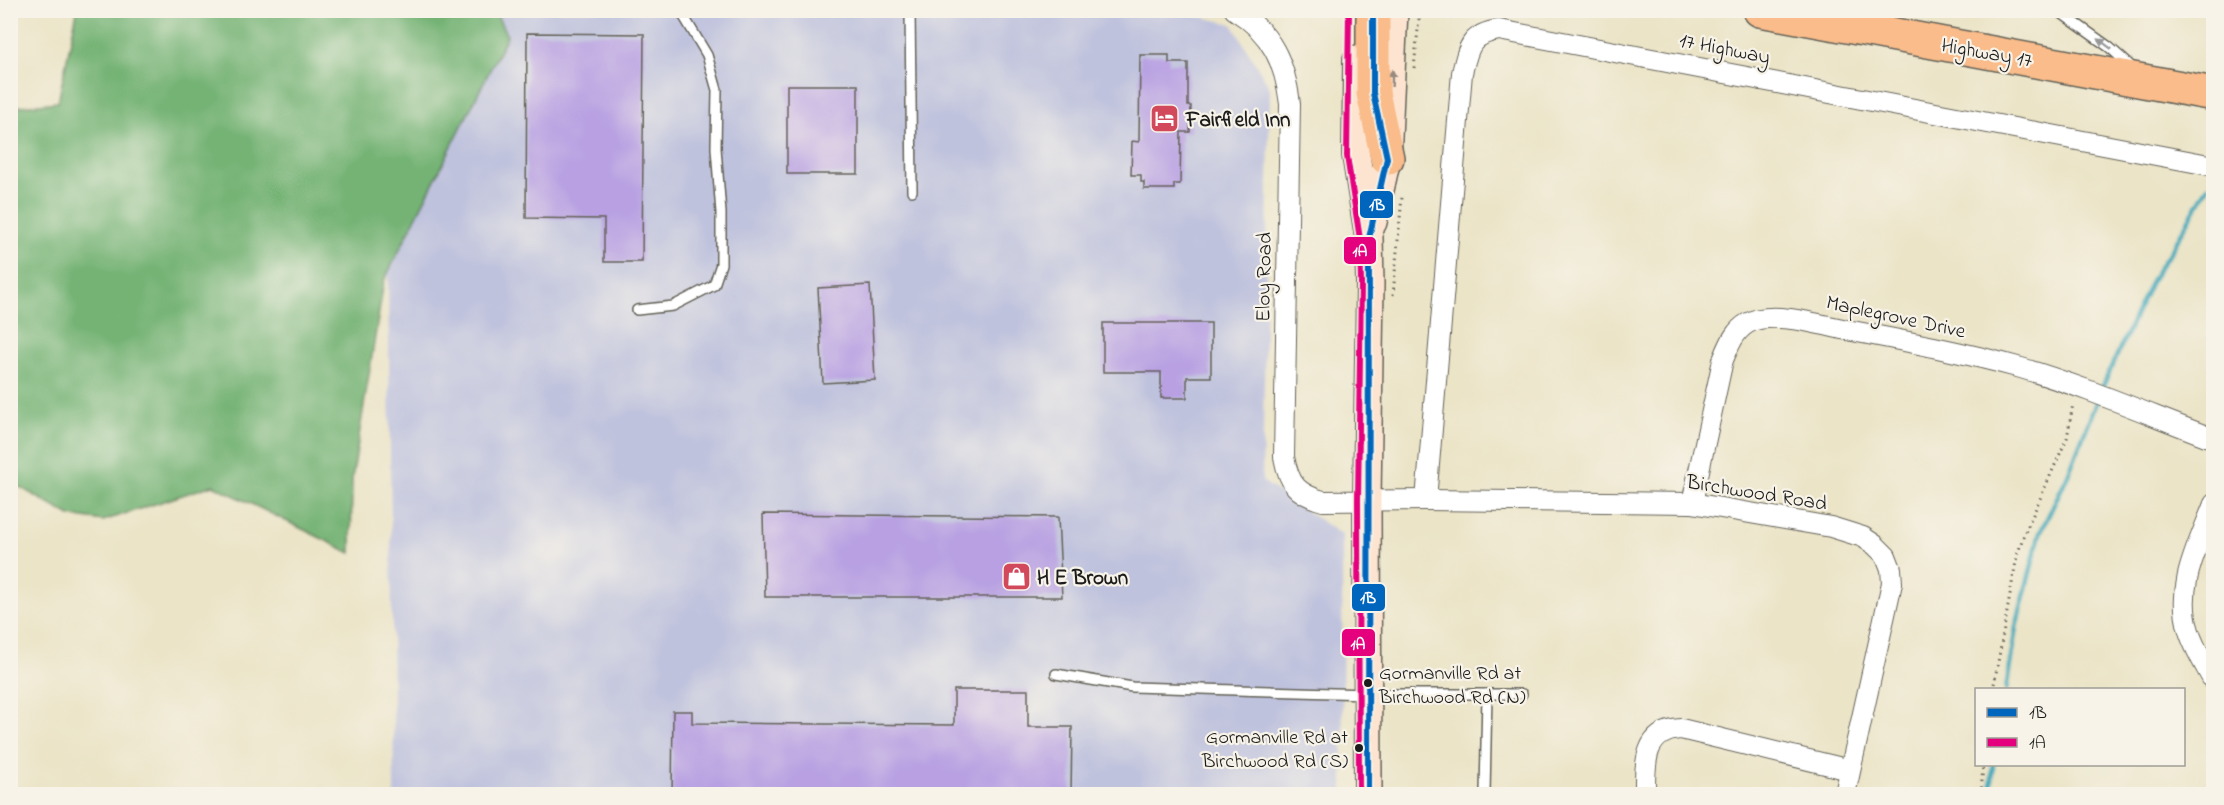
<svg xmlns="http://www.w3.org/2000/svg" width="2224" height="805" font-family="'Indie Flower',sans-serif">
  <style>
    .industrial { fill: #bfc2dd }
    .forest { fill: #74b374; stroke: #486848; stroke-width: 1.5 }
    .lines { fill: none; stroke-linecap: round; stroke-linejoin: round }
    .stream { stroke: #3ca9bb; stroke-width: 4.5 }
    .building { fill: #b8a0e2 }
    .lane-casing { stroke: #646258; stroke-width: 12 }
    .street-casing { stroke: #646258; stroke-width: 22 }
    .secondary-casing { stroke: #646258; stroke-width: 30 }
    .highway-casing { stroke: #646258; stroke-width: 36 }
    .path { stroke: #646258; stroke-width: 3; stroke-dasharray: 1.5 4.5; stroke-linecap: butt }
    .lane { stroke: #fff; stroke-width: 9 }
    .street { stroke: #fff; stroke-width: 20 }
    .secondary { stroke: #fde4d0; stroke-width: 27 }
    .highway { stroke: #f9bc8a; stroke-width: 33 }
    .bus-1-casing { stroke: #f7f3e8; stroke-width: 10 }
    .bus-2-casing { stroke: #f7f3e8; stroke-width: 10 }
    .bus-1 { stroke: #0065bd; stroke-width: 6 }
    .bus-2 { stroke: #e5007d; stroke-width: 6 }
    .oneway { fill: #999 }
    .oneway2 { fill: #988a7f }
    .bus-dot { fill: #1c1c1c; stroke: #f7f3e8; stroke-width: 2 }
    .labels { text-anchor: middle; stroke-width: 4.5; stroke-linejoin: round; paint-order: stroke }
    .bus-label { font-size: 20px; fill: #1c1c1c; stroke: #f7f3e8; text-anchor: start }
    .street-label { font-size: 21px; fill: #1c1c1c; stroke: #f7f3e8 }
    .poi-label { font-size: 21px; font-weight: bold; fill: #1c1c1c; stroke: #f7f3e8; text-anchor: start }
    .line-badge { stroke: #f7f3e8; stroke-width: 2 }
    .badge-label { font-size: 16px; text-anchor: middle; font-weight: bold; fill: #fff }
  </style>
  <rect width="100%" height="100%" fill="#f7f3e8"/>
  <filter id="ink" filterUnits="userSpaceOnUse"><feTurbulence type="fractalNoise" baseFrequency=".0167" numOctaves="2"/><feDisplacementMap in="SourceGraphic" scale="12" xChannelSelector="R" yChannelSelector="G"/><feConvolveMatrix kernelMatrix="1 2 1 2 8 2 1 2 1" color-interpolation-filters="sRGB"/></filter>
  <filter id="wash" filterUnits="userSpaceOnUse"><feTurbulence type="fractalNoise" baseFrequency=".008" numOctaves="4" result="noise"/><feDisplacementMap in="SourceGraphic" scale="24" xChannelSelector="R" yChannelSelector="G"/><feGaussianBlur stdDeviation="1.35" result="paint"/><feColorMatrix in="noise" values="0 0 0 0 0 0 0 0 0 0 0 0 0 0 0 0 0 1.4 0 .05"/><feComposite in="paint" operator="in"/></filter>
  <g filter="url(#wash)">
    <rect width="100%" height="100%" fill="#ebe4c7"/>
    <polygon class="industrial" points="1172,10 1232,24 1270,88 1262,481 1342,535 1343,794 394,794 385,11"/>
    <polygon class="forest" points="77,11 495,11 507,36 384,281 352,480 351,553 213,485 103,521 70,516 11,482 11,107 58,102"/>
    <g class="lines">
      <g class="stream">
        <polyline points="2101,390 2153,277 2173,248 2208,186"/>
        <polyline points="2006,690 2016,627 2040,533 2068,475 2098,398"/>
        <polyline points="1991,794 1993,764"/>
      </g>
    </g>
    <g id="blocks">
      <g class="building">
        <polygon points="527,33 644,34 642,262 604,262 604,219 526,218"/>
        <polygon points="1140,55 1169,55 1169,63 1188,63 1188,106 1191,106 1190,132 1181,132 1180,184 1174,184 1174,189 1144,189 1144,182 1141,182 1141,175 1131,175 1132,141 1139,142"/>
        <rect x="787" y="85" width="71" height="89"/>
        <polygon points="870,285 875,380 823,383 818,288"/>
        <polygon points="1103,323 1211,323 1211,377 1187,377 1187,398 1161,398 1161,372 1103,372"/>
        <polygon points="763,514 1058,517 1062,597 765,597"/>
        <polygon points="954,690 1028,690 1028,727 1072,727 1071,795 672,795 673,711 692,711 692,723 954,725"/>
      </g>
    </g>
  </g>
  <g filter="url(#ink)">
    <use href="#blocks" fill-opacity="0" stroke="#646258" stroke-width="1.5"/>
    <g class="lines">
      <defs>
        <g id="lane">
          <polyline points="910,10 912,191"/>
          <polyline points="2057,10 2109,47 2134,69"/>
          <polyline points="637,310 673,306 714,285 721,264 721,213 716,148 717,90 707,55 680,10"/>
          <polyline points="1056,674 1132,687 1368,694 1522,694"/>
          <polyline points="1485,794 1487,694"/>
        </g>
        <g id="street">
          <path d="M1235,10c37,23 50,53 55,94l-6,353c5,27 13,37 39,44l103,-1 266,3 139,24 32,10 12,8 11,11 5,13 1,14 -47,211"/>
          <path d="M1426,500l36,-427c6,-25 8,-39 37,-43l715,136"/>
          <path d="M1692,503l31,-143c6,-14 11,-29 25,-37 23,-13 74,2 99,7 58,11 116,22 174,38 65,19 129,47 193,71"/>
          <path d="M2214,504c-16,42 -39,82 -25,127 5,17 16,34 25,51"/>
          <path d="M1645,794c0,-29 -2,-63 36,-65l169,41"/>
        </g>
        <g id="secondary">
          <polyline points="1357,59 1356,155 1369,238 1370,283 1367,500 1368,794"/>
          <polyline points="1373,222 1387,158 1394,10"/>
        </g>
        <g id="highway">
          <polyline points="1373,10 1373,93 1387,158"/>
          <polyline points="1760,10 2214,94"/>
        </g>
      </defs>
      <use href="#lane" class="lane-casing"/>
      <use href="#street" class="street-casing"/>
      <use href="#secondary" class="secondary-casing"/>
      <use href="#highway" class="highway-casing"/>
      <g class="path">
        <polyline points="1414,68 1420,10"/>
        <polyline points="1393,295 1402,197"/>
        <polyline points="1993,690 2017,556 2023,537 2067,438 2073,404"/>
        <polyline points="1981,794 1983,764"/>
      </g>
      <use href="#lane" class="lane"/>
      <use href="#street" class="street"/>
      <use href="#secondary" class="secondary"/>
      <use href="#highway" class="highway"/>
      <defs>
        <polyline id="bus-1" points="1368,794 1369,238 1387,158 1373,93 1373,10"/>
        <polyline id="bus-2" points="1349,10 1347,156 1360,239 1361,283 1358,500 1359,794"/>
      </defs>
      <use href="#bus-1" class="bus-1-casing"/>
      <use href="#bus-2" class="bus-2-casing"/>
      <use href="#bus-1" class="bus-1"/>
      <use href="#bus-2" class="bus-2"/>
    </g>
    <defs><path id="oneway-solid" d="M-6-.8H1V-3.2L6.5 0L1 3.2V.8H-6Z" transform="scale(1.5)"/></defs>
    <use class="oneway" href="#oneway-solid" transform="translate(2105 44) rotate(-143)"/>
    <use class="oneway2" href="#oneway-solid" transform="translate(1392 78) rotate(-88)"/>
  </g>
  <defs>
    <symbol id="hotel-square" viewBox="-11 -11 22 22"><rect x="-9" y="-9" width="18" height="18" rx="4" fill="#d1495b" stroke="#f7f3e8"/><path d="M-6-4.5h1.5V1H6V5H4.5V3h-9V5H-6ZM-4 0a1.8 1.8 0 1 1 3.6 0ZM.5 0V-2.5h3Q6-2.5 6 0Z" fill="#fff"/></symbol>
    <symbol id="shop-square" viewBox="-11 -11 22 22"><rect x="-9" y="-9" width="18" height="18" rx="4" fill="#d1495b" stroke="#f7f3e8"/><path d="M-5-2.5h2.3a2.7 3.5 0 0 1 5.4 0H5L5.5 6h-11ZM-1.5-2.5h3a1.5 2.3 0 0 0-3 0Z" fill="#fff"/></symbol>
  </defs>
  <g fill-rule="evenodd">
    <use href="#hotel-square" x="1148" y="102" width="33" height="33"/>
    <use href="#shop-square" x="1000" y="560" width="33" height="33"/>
  </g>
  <g class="bus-dot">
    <circle cx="1368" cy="683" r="5"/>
    <circle cx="1359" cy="748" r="5"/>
  </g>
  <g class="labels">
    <g class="bus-label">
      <text x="1379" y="679">Gormanville Rd at<tspan x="1379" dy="24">Birchwood Rd (N)</tspan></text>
      <text x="1348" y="743" text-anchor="end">Gormanville Rd at<tspan x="1348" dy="24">Birchwood Rd (S)</tspan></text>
    </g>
    <g class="street-label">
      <text transform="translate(1725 48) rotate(11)" y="7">17 Highway</text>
      <text transform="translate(1987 52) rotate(10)" y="7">Highway 17</text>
      <text transform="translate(1263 277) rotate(-89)" y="7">Eloy Road</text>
      <text transform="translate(1896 316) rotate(12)" y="7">Maplegrove Drive</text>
      <text transform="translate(1757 492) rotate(9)" y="7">Birchwood Road</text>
    </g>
    <g class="poi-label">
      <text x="1186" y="126">Fairfield Inn</text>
      <text x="1037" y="584">H E Brown</text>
    </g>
  </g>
  <g class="line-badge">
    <rect x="1359" y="190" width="35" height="29" rx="6" fill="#0065bd"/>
    <rect x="1343" y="236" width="34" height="29" rx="6" fill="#e5007d"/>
    <rect x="1351" y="583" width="35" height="29" rx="6" fill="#0065bd"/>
    <rect x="1341" y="628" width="35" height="29" rx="6" fill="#e5007d"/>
  </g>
  <g class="badge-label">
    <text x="1377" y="210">1B</text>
    <text x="1360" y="256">1A</text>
    <text x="1368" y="603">1B</text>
    <text x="1358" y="649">1A</text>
  </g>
  <rect width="2224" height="805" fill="none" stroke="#f7f3e8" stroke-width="36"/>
  <rect x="1975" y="688" width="210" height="78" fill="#f7f3e8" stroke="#9f9d96" stroke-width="1.5"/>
  <rect x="1987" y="708" width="30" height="9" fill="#0065bd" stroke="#9f9d96" stroke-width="1.5"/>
  <text x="2029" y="718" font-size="18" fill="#1c1c1c">1B</text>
  <rect x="1987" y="738" width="30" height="9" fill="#e5007d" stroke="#9f9d96" stroke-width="1.5"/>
  <text x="2029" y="748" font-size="18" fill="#1c1c1c">1A</text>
</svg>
